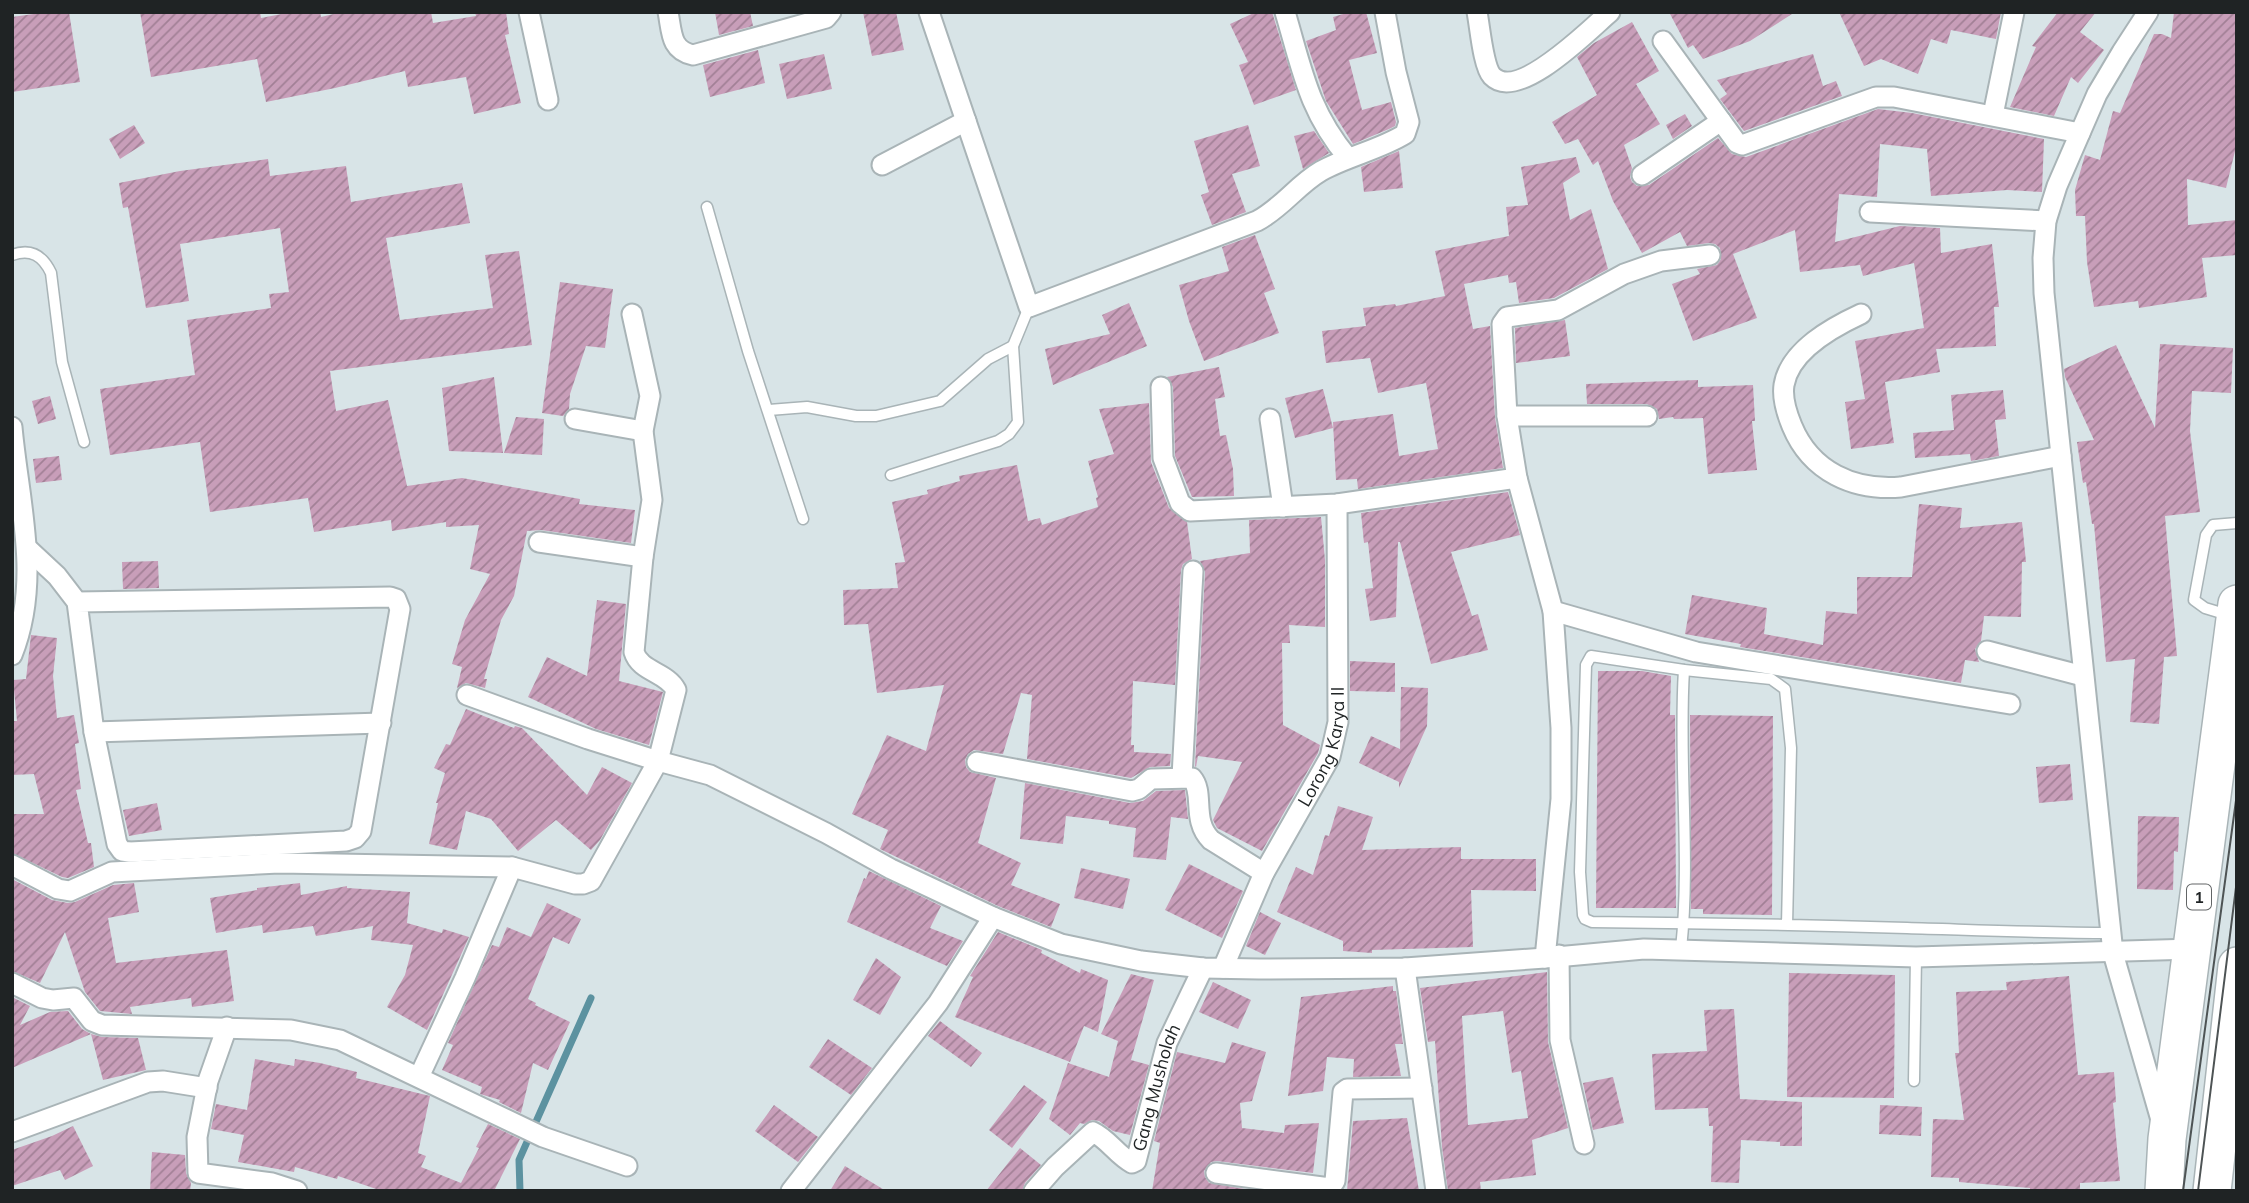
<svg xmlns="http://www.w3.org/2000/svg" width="2249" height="1203" font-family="Mulish,sans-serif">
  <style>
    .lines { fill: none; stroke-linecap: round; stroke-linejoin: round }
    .stream { stroke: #5c92a0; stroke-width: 7 }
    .building { fill: url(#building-hatch); fill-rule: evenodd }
    .lane-casing { stroke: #a9b4b7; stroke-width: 13 }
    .street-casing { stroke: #a9b4b7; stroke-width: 23 }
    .highway-casing { stroke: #a9b4b7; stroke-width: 40 }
    .lane { stroke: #fff; stroke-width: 10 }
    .street { stroke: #fff; stroke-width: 19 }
    .highway { stroke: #fff; stroke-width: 37 }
    .tram { stroke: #4e5455; stroke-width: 2 }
    .labels { text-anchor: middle; stroke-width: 5; stroke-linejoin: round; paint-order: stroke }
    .shield { fill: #fff; stroke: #626566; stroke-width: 2 }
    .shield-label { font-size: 16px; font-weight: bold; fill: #1f2324 }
    .street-label { font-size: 18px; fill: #1f2324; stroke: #fff }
  </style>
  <defs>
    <pattern id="building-hatch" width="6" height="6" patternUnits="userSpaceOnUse" patternTransform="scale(1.75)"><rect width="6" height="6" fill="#c89eb9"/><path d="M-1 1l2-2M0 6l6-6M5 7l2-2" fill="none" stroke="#a28096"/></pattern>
  </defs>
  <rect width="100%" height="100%" fill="#d8e4e7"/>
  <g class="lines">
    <polyline class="stream" points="520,1191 519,1160 591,998"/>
  </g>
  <g class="building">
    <polygon points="48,12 69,12 80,82 12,92 12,17"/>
    <polygon points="140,12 260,12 261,18 292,12 320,12 321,17 342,12 431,12 433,23 476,16 475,12 506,12 509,34 505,35 521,103 474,114 466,77 408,87 405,71 335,88 266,102 257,59 151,77"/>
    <polygon points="715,12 750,12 753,26 719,35"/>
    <polygon points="863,12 896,12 904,50 872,56"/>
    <polygon points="1256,12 1272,12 1296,90 1254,105 1239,65 1248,62 1230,24"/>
    <polygon points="1350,12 1366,12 1377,53 1349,60 1362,110 1391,102 1396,122 1395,126 1389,129 1353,144 1326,101 1306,41 1336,30 1333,17"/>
    <polygon points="1669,12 1795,12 1750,41 1703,59 1693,45 1688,48"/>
    <polygon points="1839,12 2001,12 1996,39 1951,30 1947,44 1931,39 1918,74 1881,59 1864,66"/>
    <polygon points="2058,12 2096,12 2080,32 2104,50 2078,83 2071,77 2054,116 2010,107 2036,47 2032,46"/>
    <polygon points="2174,12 2237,12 2235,51 2237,52 2237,143 2226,188 2187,179 2188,225 2237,220 2237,255 2202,258 2207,297 2139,308 2138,301 2094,307 2087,262 2085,216 2076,216 2075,190 2085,155 2100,160 2113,111 2120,113 2154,34 2162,34 2171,38"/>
    <polygon points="1632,22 1659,71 1636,84 1660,124 1624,145 1632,168 1630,177 1632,182 1637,186 1649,185 1718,138 1732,154 1746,157 1878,109 1912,113 2044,139 2042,192 2007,190 1931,196 1927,149 1880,144 1877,197 1839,194 1835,242 1900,226 1940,228 1941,253 1992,244 1999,307 1994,307 1996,346 1936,349 1940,372 1885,382 1894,443 1851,449 1845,402 1865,399 1855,341 1924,328 1914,263 1863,276 1860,265 1800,272 1795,230 1733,254 1757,318 1693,341 1672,284 1700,274 1697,269 1717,265 1721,259 1720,248 1715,244 1709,243 1687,246 1680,232 1642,253 1613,201 1598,161 1593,165 1578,139 1565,144 1552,122 1597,95 1577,57 1594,43"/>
    <polygon points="758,50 765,83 710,97 703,65"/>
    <polygon points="824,54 832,89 787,99 779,64"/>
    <polygon points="1813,54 1823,86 1836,81 1842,96 1744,131 1720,99 1727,94 1717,80"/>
    <polygon points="1685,114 1692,126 1673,139 1666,125"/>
    <polygon points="134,125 145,143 120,159 109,139"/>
    <polygon points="1248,125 1260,166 1232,174 1246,212 1212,225 1201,195 1209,192 1194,141"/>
    <polygon points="1314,131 1329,153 1303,169 1294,136"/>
    <polygon points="1399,151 1403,188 1364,192 1361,167"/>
    <polygon points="1576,157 1580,172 1563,183 1570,220 1591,209 1608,269 1554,298 1519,303 1516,282 1509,283 1508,275 1464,284 1473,329 1490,326 1495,417 1503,468 1358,489 1357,479 1336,480 1333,422 1393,414 1399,456 1438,449 1426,383 1378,393 1370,358 1326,363 1322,331 1366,326 1363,308 1395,304 1396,306 1445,296 1435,251 1509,236 1506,207 1528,205 1521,167"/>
    <polygon points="268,159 270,176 346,166 351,202 462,183 470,223 386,238 400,320 493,308 485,255 519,251 532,345 330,371 336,411 388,400 407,486 462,478 580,499 579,504 635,510 631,543 541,530 527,531 514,596 501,620 484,679 487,679 485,688 466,683 457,688 462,667 452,664 465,620 490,574 470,569 479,525 446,527 446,522 392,531 391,520 314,532 308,498 210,512 200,442 110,455 100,389 195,375 187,320 271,308 269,294 289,292 280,228 180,244 189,301 146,308 128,207 123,208 119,183 180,171"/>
    <polygon points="1255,235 1275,289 1264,293 1279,333 1204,361 1189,321 1179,285 1229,271 1222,247"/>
    <polygon points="560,282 613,289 605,348 586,346 570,394 569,409 563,416 542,413"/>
    <polygon points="1129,303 1147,346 1053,385 1045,349 1110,334 1102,315"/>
    <polygon points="1565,320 1570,356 1516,363 1515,328"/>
    <polygon points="2160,344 2233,348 2231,393 2192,391 2190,431 2200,512 2165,516 2177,656 2164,657 2159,724 2130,722 2135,659 2106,662 2094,524 2092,524 2086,482 2083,483 2077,442 2094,440 2065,377 2064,369 2116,345 2155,428"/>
    <polygon points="1219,367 1225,397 1215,399 1220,436 1226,435 1233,469 1234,496 1192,497 1175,456 1173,387 1167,377"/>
    <polygon points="494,377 503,453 449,451 442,388"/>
    <polygon points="1698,380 1698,387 1753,385 1755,421 1752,421 1757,470 1708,474 1703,418 1674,419 1673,417 1659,419 1657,409 1647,404 1587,404 1586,384"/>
    <polygon points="1323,389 1333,428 1295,438 1285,398"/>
    <polygon points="2003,390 2006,419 1995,420 1999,456 1971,461 1970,454 1915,458 1913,433 1954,430 1951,395"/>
    <polygon points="50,396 56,419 38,424 32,401"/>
    <polygon points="1149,403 1151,462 1169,508 1187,522 1192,559 1183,564 1181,570 1175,685 1133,681 1131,745 1134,745 1134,752 1171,754 1170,766 1150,767 1131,778 1027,759 1032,695 1021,693 1003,754 974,750 968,754 965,760 966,767 970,772 996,778 978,843 1021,863 1011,885 1060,904 1051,927 998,906 880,849 888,830 852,814 887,735 926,751 944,685 877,693 868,624 844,625 843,590 898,588 895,563 905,562 892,502 928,494 927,490 960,481 959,476 1017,465 1028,521 1040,518 1042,525 1098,507 1096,498 1098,497 1088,461 1114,454 1099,409"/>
    <polygon points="516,417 544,419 542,455 504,453"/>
    <polygon points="59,456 62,480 36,483 33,459"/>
    <polygon points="1508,492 1520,535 1451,552 1472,616 1478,614 1488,650 1431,664 1400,542 1398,542 1396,617 1370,621 1365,589 1373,588 1368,542 1364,543 1361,513"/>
    <polygon points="1919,504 1962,508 1960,528 2022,522 2026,562 2022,562 2021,617 1984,616 1981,641 1975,649 1979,662 1965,660 1961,683 1740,647 1741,644 1685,634 1692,595 1767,608 1764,634 1823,645 1826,611 1857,614 1857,577 1912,577"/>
    <polygon points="1321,517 1325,560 1325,627 1289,625 1290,643 1282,643 1283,725 1320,745 1318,753 1262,851 1217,828 1213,820 1242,762 1198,756 1196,767 1195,766 1205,572 1200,561 1250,553 1249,520"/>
    <polygon points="158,561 159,588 123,589 122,562"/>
    <polygon points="597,600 626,604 619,681 663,692 649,745 596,729 528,697 547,657 587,676"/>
    <polygon points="31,635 57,638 53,676 57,718 74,715 79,743 75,744 81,789 76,790 88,843 91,843 94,867 68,878 62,877 12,853 12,814 44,814 34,774 12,775 12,721 17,721 13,680 26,679"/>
    <polygon points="1350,661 1395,663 1395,692 1350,691"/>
    <polygon points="1598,671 1642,671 1671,676 1670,715 1675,715 1676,908 1596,908"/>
    <polygon points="1401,687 1428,688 1427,726 1399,788 1399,782 1359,763 1371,736 1400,749"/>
    <polygon points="466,709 514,728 515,726 522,728 587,795 602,767 632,783 600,840 591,850 556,820 518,851 491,819 466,811 457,850 429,844 438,803 436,803 445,773 434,768 446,744 450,745"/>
    <polygon points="1690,715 1773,716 1772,915 1703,914 1703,909 1691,909"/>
    <polygon points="2070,764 2073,800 2039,803 2036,767"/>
    <polygon points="1025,783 1130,803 1143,801 1156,791 1185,790 1188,819 1171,817 1166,860 1133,857 1136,828 1109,824 1109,821 1066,816 1063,844 1020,839"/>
    <polygon points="157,803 162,830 129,836 123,810"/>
    <polygon points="1338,806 1373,817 1362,850 1461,847 1461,859 1536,859 1536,891 1471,890 1473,947 1372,950 1372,953 1343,951 1343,941 1277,912 1296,867 1313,875 1325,835 1329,836"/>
    <polygon points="2138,816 2179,817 2178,852 2174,851 2173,890 2137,889"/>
    <polygon points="1189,864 1243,891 1222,938 1165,910"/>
    <polygon points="1081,868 1130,879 1123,909 1074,898"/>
    <polygon points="869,871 941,906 930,928 963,941 947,966 847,922 864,878 866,879"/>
    <polygon points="12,879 52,900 68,903 75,902 113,885 134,883 139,912 108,918 116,963 227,950 234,1001 192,1007 191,998 130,1007 132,1014 100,1011 85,992 65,932 40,983 12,971"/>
    <polygon points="300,883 301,895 347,886 347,888 410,892 407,923 442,933 443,929 469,937 427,1030 387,1007 405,975 413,945 371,940 373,926 316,936 313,926 263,933 262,925 216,933 210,898 257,890 257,888"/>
    <polygon points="547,903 581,919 569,944 553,937 528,999 536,1003 535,1005 570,1022 548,1070 533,1063 521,1113 499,1102 500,1100 480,1094 482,1087 442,1070 453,1045 448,1043 492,945 499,947 507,927 531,937"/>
    <polygon points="1260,912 1281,923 1265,955 1246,946"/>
    <polygon points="998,932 1042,950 1041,953 1080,973 1081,969 1108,980 1098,1032 1084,1026 1070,1062 955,1017 973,977 970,976"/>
    <polygon points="876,958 901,977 880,1015 853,1000"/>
    <path d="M1547,972l1,70 20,86 -36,12 4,35 -56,7 1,9h-33l-6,-44 -7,-106 -7,1 -8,-54zM1503,1011l9,62 9,-2 7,47 -60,7 -6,-109z"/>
    <polygon points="1789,973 1895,975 1894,1098 1787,1097"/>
    <polygon points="1131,974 1154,980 1131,1060 1149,1065 1130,1135 1113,1131 1099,1121 1092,1120 1084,1124 1080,1123 1070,1135 1049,1119 1068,1063 1109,1077 1118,1041 1101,1034"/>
    <polygon points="2069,976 2078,1075 2114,1072 2116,1102 2113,1103 2120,1181 2080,1183 2080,1191 2030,1191 2030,1188 1959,1182 1959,1178 1931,1177 1933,1119 1964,1120 1955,1053 1959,1053 1956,992 2007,990 2006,982"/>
    <polygon points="1213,982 1251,1000 1238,1029 1199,1012"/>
    <polygon points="1393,986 1393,991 1396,991 1403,1044 1395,1044 1401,1076 1353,1077 1354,1059 1327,1057 1323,1091 1288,1096 1301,997"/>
    <polygon points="12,997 30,1006 20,1025 50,1012 68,1011 82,1029 91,1034 12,1068"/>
    <polygon points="1734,1009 1740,1099 1802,1102 1802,1146 1780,1146 1780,1142 1741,1140 1739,1183 1711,1182 1713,1126 1709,1126 1708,1108 1655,1110 1652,1054 1707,1051 1704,1010"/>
    <polygon points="940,1021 982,1053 971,1067 928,1036"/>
    <polygon points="91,1034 102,1037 138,1038 146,1070 103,1080"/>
    <polygon points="828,1039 872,1068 851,1095 809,1067"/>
    <polygon points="1232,1042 1266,1052 1252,1101 1240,1103 1242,1128 1284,1133 1285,1125 1319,1123 1313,1173 1217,1161 1211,1162 1204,1171 1205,1177 1209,1183 1257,1191 1152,1191 1160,1143 1154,1141 1177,1052 1225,1063"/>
    <polygon points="255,1059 294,1066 295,1059 320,1063 357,1072 356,1078 430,1096 418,1153 426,1156 421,1167 461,1183 479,1148 476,1147 488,1124 520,1139 494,1191 382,1191 338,1176 337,1179 295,1167 294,1172 238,1162 244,1135 211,1129 216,1104 247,1110"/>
    <polygon points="1613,1077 1624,1123 1593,1130 1583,1083"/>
    <polygon points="1024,1085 1047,1102 1012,1148 989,1130"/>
    <polygon points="774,1105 818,1137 798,1162 755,1131"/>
    <polygon points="1880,1105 1922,1107 1921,1136 1879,1134"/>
    <polygon points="1407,1118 1419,1191 1347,1191 1353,1121"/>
    <polygon points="73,1126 93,1166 65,1180 60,1170 12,1186 12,1150 52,1136"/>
    <polygon points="1020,1148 1041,1165 1025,1183 1022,1191 986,1191"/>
    <polygon points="152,1152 185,1155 186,1173 191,1183 190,1191 150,1191"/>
    <polygon points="845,1166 886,1191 830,1191"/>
  </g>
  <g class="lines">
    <defs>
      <g id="lane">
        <polyline points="707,207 748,351 803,519"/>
        <path d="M12,255c19,-7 31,1 39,18l11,89 22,80"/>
        <polyline points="769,410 807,407 856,416 876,416 940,401 988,359 1013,346"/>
        <polyline points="891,475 998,441 1009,434 1018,422 1013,346 1029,307"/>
        <polyline points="2228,615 2205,608 2194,600 2206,535 2213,525 2237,523"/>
        <path d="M1787,925l4,-177 -6,-59 -14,-10 -87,-9 -93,-14 -5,9 -6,207 3,43 2,4 7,3c105,1 210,3 315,6 68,2 136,5 204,5"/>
        <path d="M1681,949c10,-93 -3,-186 3,-279"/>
        <polyline points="1914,1081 1916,957"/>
      </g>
      <g id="street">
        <polyline points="529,12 548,100"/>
        <path d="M668,12c4,20 2,38 25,43l133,-37 5,-6"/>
        <path d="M929,12l100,295 228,-86c25,-13 40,-36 64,-50 27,-15 58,-21 84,-37l4,-12 -13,-50 -11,-60"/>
        <path d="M1285,12c17,57 23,98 63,146"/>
        <path d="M1477,12c3,15 6,54 15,64 26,27 98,-47 118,-64"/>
        <polyline points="2148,12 2122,52 2097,94 2057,186 2046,221 2043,258 2044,293 2113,953 2161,1120"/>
        <polyline points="1663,41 1737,143 1742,145 1876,97 1894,97 2080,133"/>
        <polyline points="1993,115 2014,12"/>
        <polyline points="882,165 966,121"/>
        <polyline points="1642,175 1721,121"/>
        <polyline points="1870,212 2046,221"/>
        <path d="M1861,314c-28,13 -71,36 -77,71 -2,13 3,29 8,41 19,46 62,65 109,61l160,-31"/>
        <polyline points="1161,387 1163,458 1180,503 1190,511 1337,504 1517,478"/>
        <polyline points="1507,416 1647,416"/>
        <polyline points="575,419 643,431"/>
        <polyline points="1270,419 1283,507"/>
        <path d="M12,427c7,77 30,153 0,228"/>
        <polyline points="539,542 643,557"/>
        <polyline points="28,549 57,576 77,602 390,597 396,599 400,609 361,831 355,838 346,841 130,852 122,851 117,844 94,732 77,602"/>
        <polyline points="1553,611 1696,652 2010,704"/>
        <polyline points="1987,651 2083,676"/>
        <polyline points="467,695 588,739 658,761 710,775 826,833 891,869 993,917 1061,944 1141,961 1203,968 1259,969 1405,968 1545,958 1644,949 1916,957 2193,949"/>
        <polyline points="94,732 381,723"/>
        <path d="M977,762l155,29 7,-2 12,-10 41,-1c13,15 -1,42 19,62l53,33"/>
        <polyline points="1182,777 1193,571"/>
        <path d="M12,865l46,24 12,2 42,-19 167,-9 233,4 63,17h8l8,-3 67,-120 18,-71c-9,-18 -36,-18 -42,-38l9,-95 9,-57 -9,-69 7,-35 -18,-82"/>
        <polyline points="1559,955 1560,1040 1584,1144"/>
        <polyline points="1545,958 1561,799 1561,728 1553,611 1517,478 1507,416 1502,324 1507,317 1558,310 1624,274 1661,261 1710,255"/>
        <path id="s1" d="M1223,968l41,-95 66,-116 8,-35 -1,-218"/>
        <polyline points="1405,968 1436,1191"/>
        <polyline points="12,983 42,998 53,1000 74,998 92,1021 102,1025 291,1030 340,1040 543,1137 627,1166"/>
        <polyline points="227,1027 208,1081 197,1137 198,1173 272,1183 297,1191"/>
        <polyline points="419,1077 465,978 512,867"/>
        <polyline points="12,1132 148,1082 163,1081 207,1088"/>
        <polyline points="1216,1173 1330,1188 1335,1181 1343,1092 1347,1089 1422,1088"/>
        <polyline points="791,1191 938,1003 993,917"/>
        <path id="s2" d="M1034,1191l21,-24 38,-35c15,7 24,23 39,31l4,-2 31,-118 36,-75"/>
      </g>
      <g id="highway">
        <polyline points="2164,1191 2167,1139 2237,604"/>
        <polyline points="2212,1191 2237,966"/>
      </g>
    </defs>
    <use href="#lane" class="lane-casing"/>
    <use href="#street" class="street-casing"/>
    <use href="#highway" class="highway-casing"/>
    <use href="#lane" class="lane"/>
    <use href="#street" class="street"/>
    <use href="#highway" class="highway"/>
    <g class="tram">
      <polyline points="2183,1191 2237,793"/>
      <polyline points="2198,1191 2237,879"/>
    </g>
  </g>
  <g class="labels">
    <rect class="shield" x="2187" y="884.5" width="24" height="25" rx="5"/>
    <g class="shield-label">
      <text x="2199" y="903">1</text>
    </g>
    <g class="street-label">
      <text dy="6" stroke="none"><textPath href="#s1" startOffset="245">Lorong Karya II</textPath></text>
      <text dy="6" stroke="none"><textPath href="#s2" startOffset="214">Gang Musholah</textPath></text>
    </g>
  </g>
  <rect width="2249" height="1203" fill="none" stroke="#1f2324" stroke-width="28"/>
</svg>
